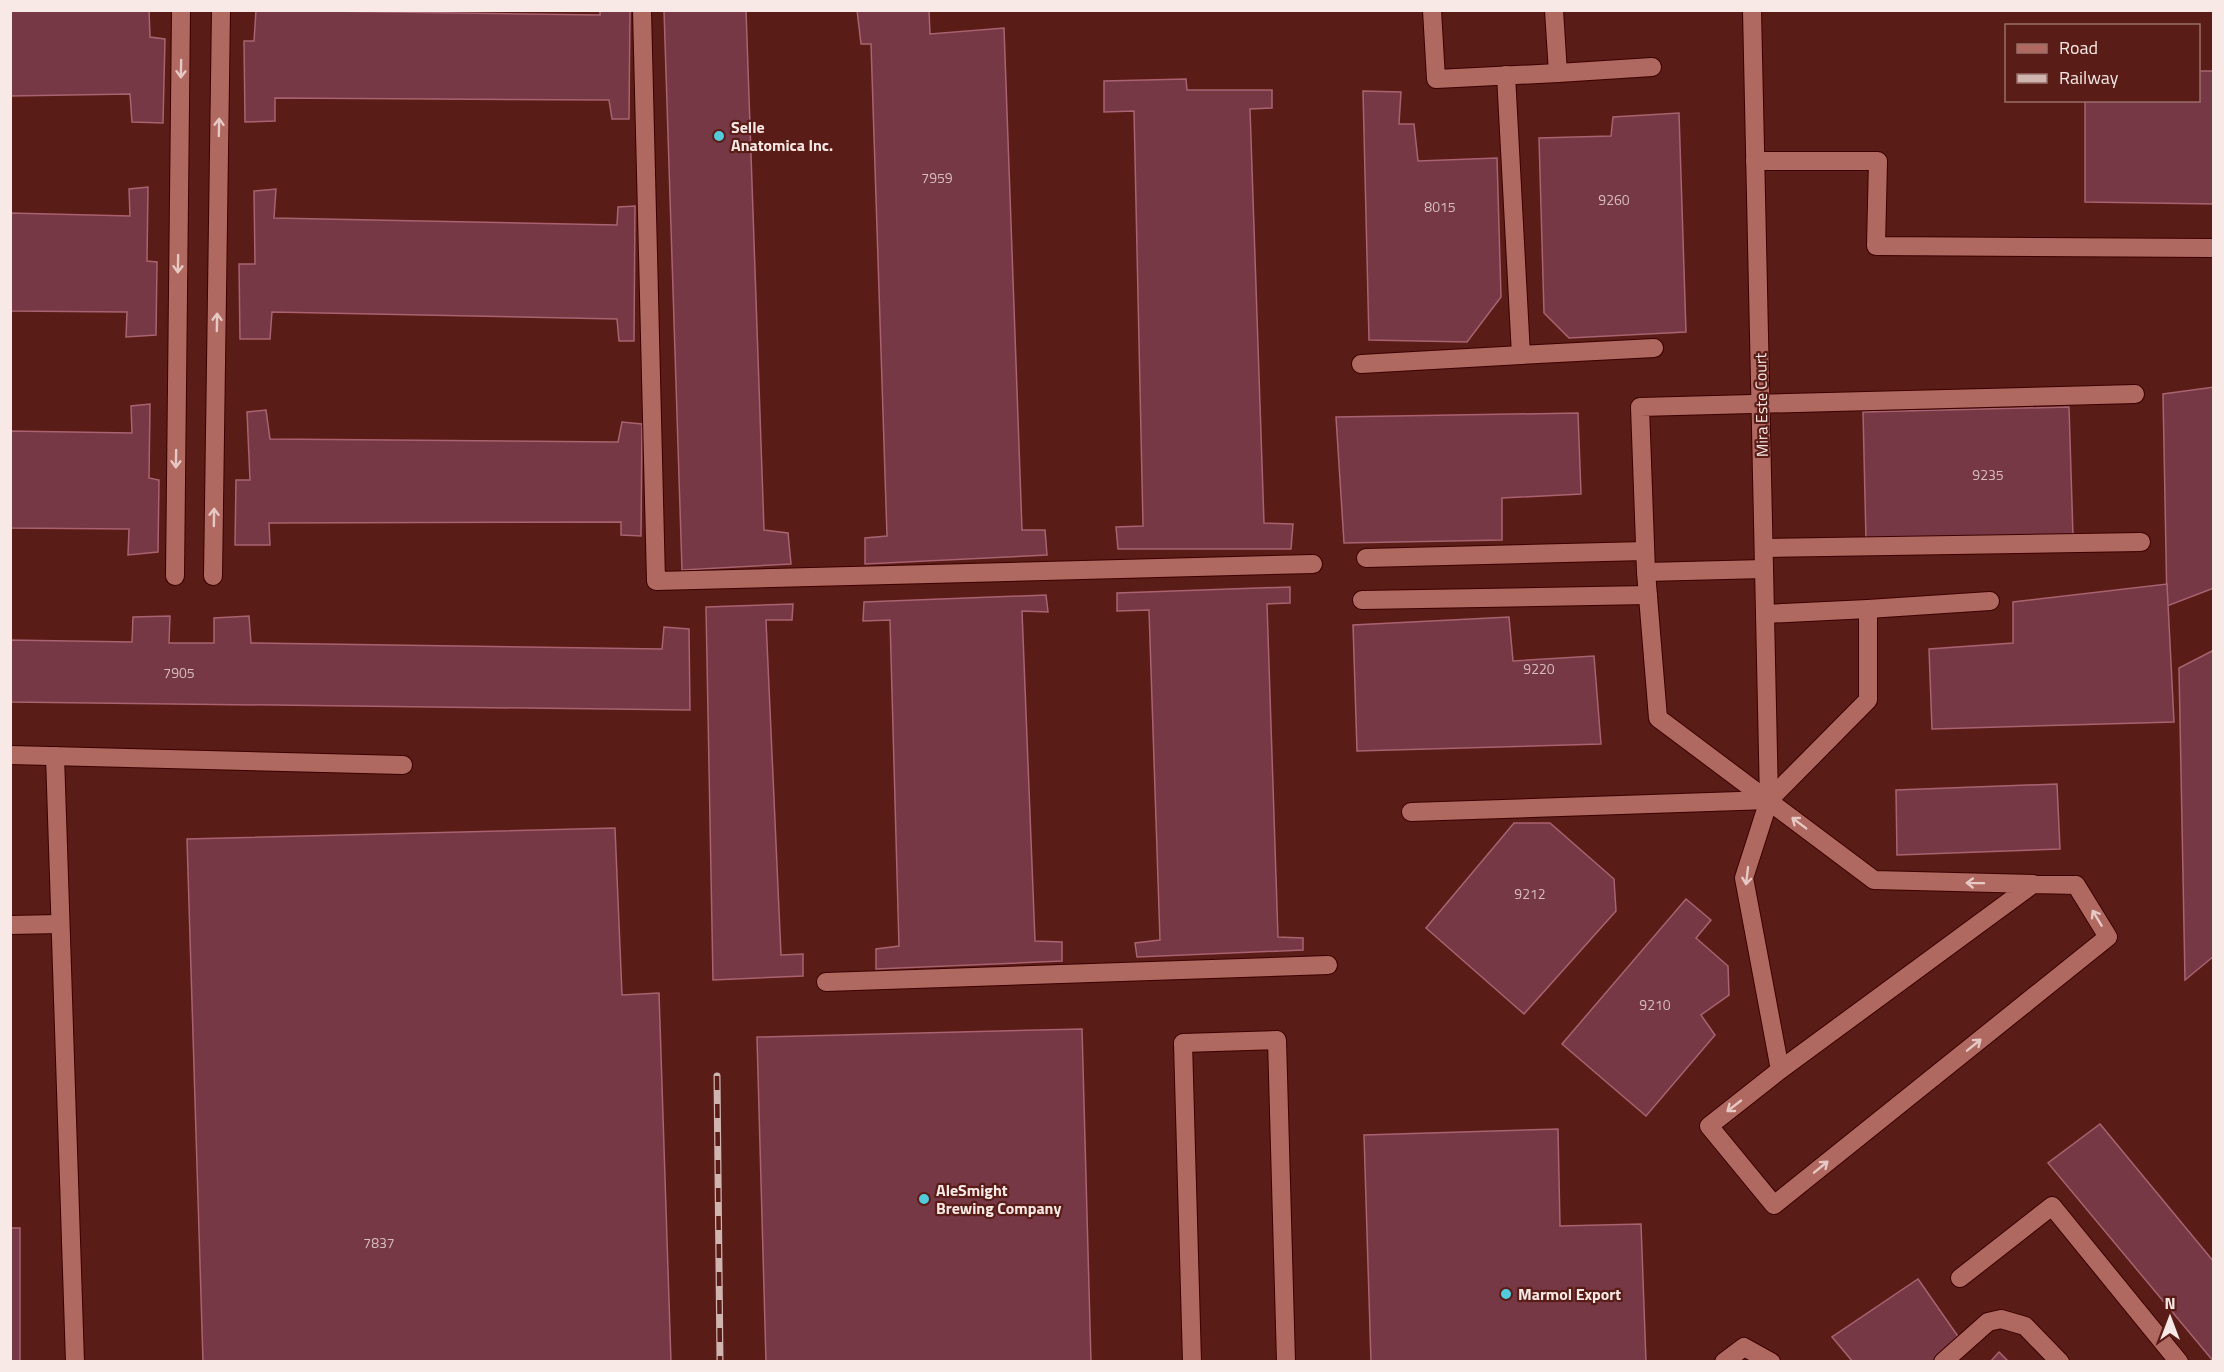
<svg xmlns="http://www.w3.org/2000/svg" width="2224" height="1372" font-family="'Titillium Web',sans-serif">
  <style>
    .building { fill: #763845; stroke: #a96370; stroke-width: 1.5 }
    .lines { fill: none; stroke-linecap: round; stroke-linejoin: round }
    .service-casing { stroke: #3c0001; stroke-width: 20 }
    .minor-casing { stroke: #3c0001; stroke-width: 20 }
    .service { stroke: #af6960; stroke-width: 18 }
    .minor { stroke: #af6960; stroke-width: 18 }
    .rail-casing { stroke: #d0b4b0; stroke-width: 7 }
    .rail { stroke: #591c17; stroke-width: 4.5; stroke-dasharray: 14; stroke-linecap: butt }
    .oneway { stroke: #e6c9c4 }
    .poi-dot { fill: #53cbdb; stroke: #591c17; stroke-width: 2 }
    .labels { text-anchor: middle; stroke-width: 4.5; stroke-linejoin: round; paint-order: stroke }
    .number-label { font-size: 14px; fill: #d8bdbe }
    .poi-label { font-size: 16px; font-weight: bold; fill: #f9e9e6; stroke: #591c17; text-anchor: start }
    .street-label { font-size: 16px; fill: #f9e9e6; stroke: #591c17 }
  </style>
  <rect width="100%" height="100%" fill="#591c17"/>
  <g class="building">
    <polygon points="10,10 149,10 150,37 165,39 163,123 132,122 130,94 10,96"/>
    <polygon points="256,10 600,15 600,10 630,10 629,119 612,119 609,100 275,98 275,121 245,122 244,41 254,41"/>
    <polygon points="664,10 746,10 764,530 788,533 791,564 682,570"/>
    <polygon points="857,10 929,10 930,34 1004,28 1022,530 1045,530 1047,555 865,564 865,538 887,536 871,44 861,44"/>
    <polygon points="2198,71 2214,71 2214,204 2085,202 2085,100 2198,100"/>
    <polygon points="1186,79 1187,90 1272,90 1272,108 1250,109 1264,523 1293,524 1291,549 1118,549 1116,527 1143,526 1134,111 1104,112 1104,81"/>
    <polygon points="1363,91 1401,92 1399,124 1414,124 1418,161 1497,158 1501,297 1467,342 1369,340"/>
    <polygon points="1679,113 1686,332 1569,338 1544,313 1539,138 1611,136 1613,117"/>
    <polygon points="148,187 147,261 157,262 156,335 126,337 127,312 10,311 10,213 130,216 129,189"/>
    <polygon points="276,189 274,218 617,225 618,207 635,206 634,341 619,341 617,319 272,312 270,339 240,339 239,264 255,264 254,191"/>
    <polygon points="2214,387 2214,588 2167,606 2163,394"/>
    <polygon points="150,404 149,478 159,480 158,552 128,555 129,529 10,528 10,431 132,433 131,406"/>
    <polygon points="2069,407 2073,536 1866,540 1863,412"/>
    <polygon points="266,410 270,439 618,442 622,422 642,424 641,536 621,535 621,522 269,523 270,545 235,545 236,480 250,480 247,412"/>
    <polygon points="1578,413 1581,494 1502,498 1502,540 1344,543 1336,417"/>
    <polygon points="2167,584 2174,722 1932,729 1929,649 2013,643 2013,602"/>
    <polygon points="1290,587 1290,603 1267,604 1278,937 1303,938 1303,950 1137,957 1135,943 1160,940 1149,610 1117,611 1117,593"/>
    <polygon points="1046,595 1048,612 1022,611 1035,941 1062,942 1062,961 876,969 876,949 899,946 890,620 863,621 864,602"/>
    <polygon points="793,604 792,620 766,620 781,955 803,954 803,976 713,980 706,607"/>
    <polygon points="170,616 169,643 214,643 214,618 249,616 251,643 662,649 664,627 689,629 690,710 10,702 10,640 132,642 133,617"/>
    <polygon points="1509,617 1513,661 1594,656 1601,744 1357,751 1353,625"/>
    <polygon points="2214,650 2214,956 2185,980 2179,668"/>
    <polygon points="2057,784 2060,849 1897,855 1896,790"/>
    <polygon points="1514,823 1550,823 1614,879 1616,911 1524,1014 1426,928"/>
    <polygon points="615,828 622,995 659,993 671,1362 203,1362 187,839"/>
    <polygon points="1686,899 1711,920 1696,938 1728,966 1729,995 1701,1015 1715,1035 1646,1116 1562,1044"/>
    <polygon points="1082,1029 1091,1362 766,1362 757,1037"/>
    <polygon points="2100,1124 2214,1262 2214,1362 2048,1163"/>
    <polygon points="1558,1129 1560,1226 1641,1224 1646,1362 1371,1362 1364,1135"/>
    <rect x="10" y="1228" width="10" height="134"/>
    <polygon points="1918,1279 1962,1342 1932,1362 1853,1362 1832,1337"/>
    <polygon points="1999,1352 2009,1362 1990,1362"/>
  </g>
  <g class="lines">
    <defs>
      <g id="service">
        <polyline points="642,10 656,581 1313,564"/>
        <polyline points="1432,10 1436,79 1558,73 1554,10"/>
        <polyline points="1558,73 1652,67"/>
        <polyline points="1506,75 1521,355 1654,348"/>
        <polyline points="1755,161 1878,161 1876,246 2214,248"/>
        <polyline points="1361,364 1521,355"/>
        <polyline points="1764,548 2141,542"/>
        <polyline points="1366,558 1645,551"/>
        <polyline points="1646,572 1764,569"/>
        <polyline points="175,576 181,10"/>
        <polyline points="213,576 221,10"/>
        <polyline points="1362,600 1648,595"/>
        <polyline points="1868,609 1990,601"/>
        <polyline points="1765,614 1868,609 1868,700 1769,800 1744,878 1780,1070"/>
        <polyline points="10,755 403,765"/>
        <polyline points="55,756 75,1362"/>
        <polyline points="1411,812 1769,800"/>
        <polyline points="2033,884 1780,1070 1709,1126 1774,1205 2108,937 2076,885 1874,880 1658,718 1646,572 1640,407 2135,394"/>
        <polyline points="10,925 60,924"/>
        <polyline points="826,982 1328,965"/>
        <polyline points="1960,1278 2052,1206 2179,1362"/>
        <polyline points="1192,1362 1183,1043 1277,1040 1286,1362"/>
        <polyline points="1724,1362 1744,1347 1771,1362"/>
        <polyline points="1943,1362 1988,1322 2001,1319 2025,1326 2060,1362"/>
      </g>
      <polyline id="minor" points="1752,10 1769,800"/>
    </defs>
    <use href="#service" class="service-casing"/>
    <use href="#minor" class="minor-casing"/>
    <use href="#service" class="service"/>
    <use href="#minor" class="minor"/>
    <defs>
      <polyline id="rail" points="717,1076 720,1362"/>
    </defs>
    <use href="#rail" class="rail-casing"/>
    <use href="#rail" class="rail"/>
  </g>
  <defs><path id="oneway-shaft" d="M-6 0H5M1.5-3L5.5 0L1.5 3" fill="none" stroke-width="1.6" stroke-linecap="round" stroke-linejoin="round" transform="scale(1.5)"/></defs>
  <g class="oneway">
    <use href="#oneway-shaft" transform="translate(181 69) rotate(91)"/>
    <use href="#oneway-shaft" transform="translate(219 127) rotate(-89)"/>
    <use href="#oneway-shaft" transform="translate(178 264) rotate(91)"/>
    <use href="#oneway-shaft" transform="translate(217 322) rotate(-89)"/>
    <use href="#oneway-shaft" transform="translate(176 459) rotate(91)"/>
    <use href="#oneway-shaft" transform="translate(214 517) rotate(-89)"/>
    <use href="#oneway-shaft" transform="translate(1799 823) rotate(-143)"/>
    <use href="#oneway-shaft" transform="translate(1747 876) rotate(97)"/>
    <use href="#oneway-shaft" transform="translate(1975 883) rotate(-179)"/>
    <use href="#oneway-shaft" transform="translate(2097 918) rotate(-121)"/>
    <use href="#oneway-shaft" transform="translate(1974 1045) rotate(-39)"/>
    <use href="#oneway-shaft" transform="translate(1734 1106) rotate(142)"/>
    <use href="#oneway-shaft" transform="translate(1821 1167) rotate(-39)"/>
  </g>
  <g class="poi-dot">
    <circle cx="719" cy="136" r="6"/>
    <circle cx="924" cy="1199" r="6"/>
    <circle cx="1506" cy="1294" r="6"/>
  </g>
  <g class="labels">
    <g class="number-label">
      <text x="937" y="183">7959</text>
      <text x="1614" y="205">9260</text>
      <text x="1440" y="212">8015</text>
      <text x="1988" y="480">9235</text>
      <text x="1539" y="674">9220</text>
      <text x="179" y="678">7905</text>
      <text x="1530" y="899">9212</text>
      <text x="1655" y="1010">9210</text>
      <text x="379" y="1248">7837</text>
    </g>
    <g class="poi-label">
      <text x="731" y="133">Selle<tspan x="731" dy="18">Anatomica Inc.</tspan></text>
      <text x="936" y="1196">AleSmight<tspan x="936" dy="18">Brewing Company</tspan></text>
      <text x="1518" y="1300">Marmol Export</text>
    </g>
    <g class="street-label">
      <text transform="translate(1761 405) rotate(-91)" y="6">Mira Este Court</text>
    </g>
  </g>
  <rect width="2224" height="1372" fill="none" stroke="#f9e9e6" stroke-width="24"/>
  <rect x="2005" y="24" width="195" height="78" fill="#591c17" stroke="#996e6a" stroke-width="1.5"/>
  <rect x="2017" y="44" width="30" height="9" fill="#af6960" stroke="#996e6a" stroke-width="1.5"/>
  <text x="2059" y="54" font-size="18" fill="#f9e9e6">Road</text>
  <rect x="2017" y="74" width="30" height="9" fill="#d0b4b0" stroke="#996e6a" stroke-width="1.5"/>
  <text x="2059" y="84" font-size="18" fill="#f9e9e6">Railway</text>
  <g transform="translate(2170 1318)" stroke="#591c17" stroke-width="4.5" paint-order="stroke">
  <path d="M0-4.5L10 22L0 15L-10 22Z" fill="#f9e9e6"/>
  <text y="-9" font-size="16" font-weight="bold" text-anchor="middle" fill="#f9e9e6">N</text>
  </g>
</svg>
